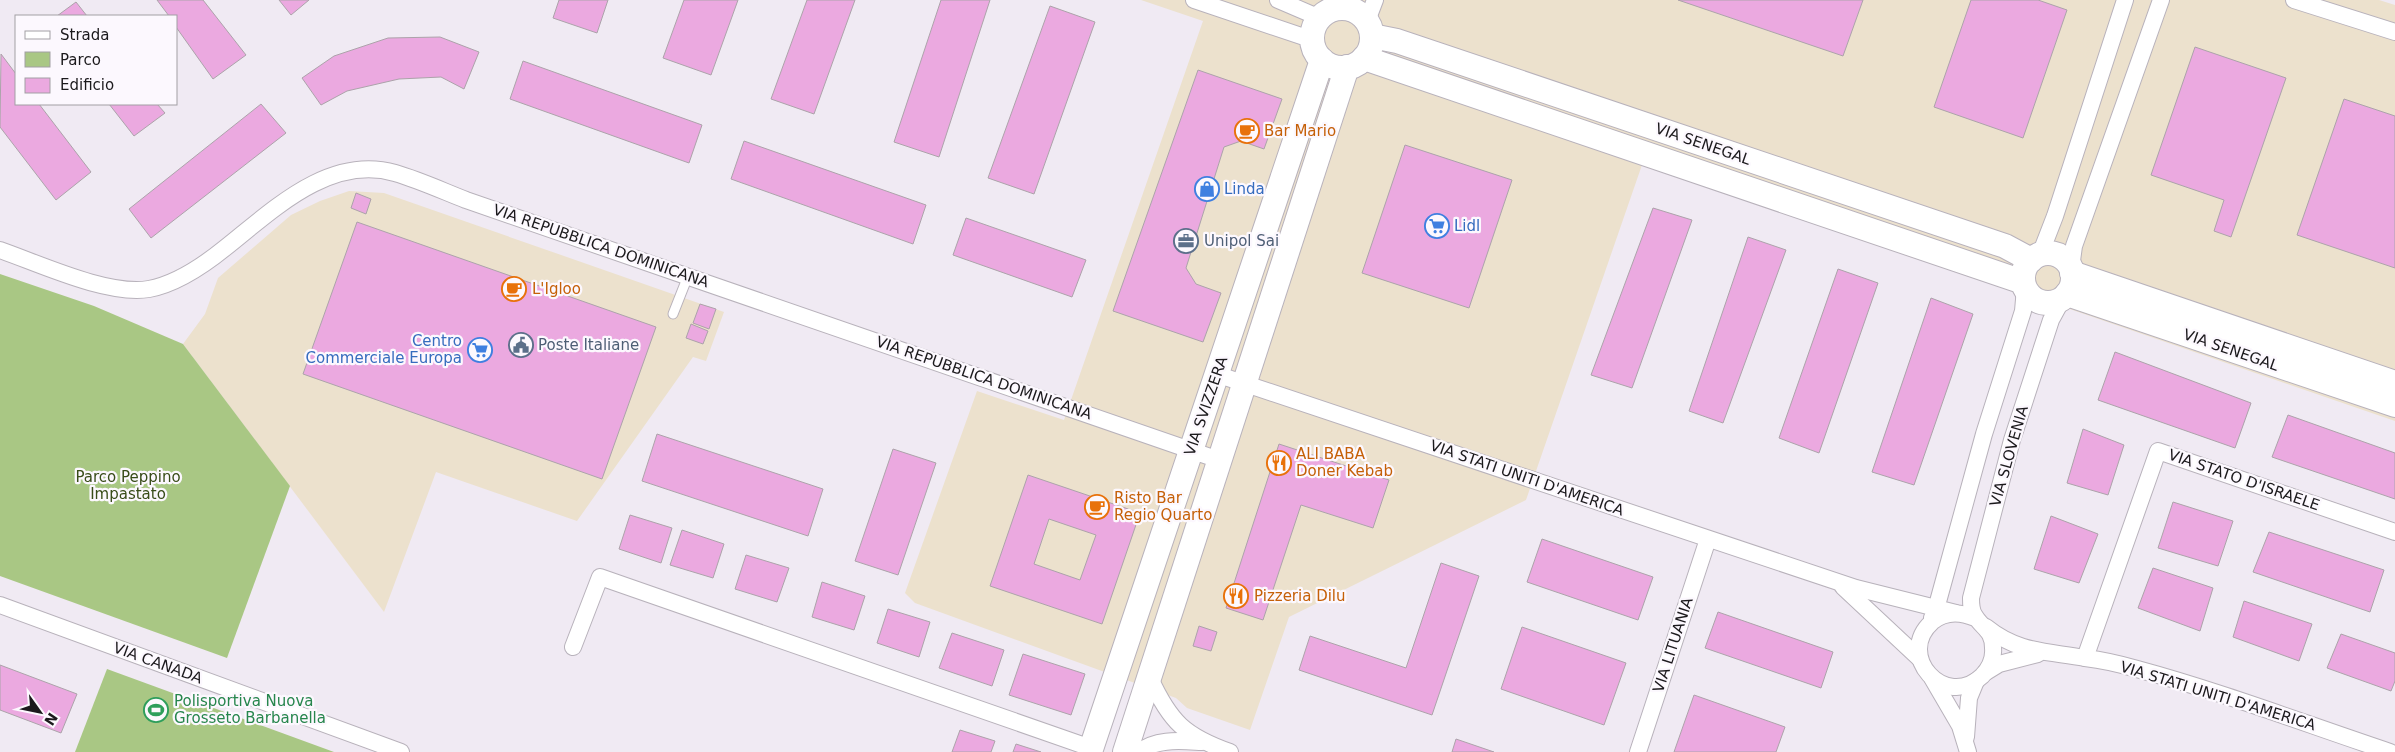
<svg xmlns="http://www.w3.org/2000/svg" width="2395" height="752" font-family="'DejaVu Sans',sans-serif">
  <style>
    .commercial { fill: #ece1cd }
    .green { fill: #a9c784 }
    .building { fill: #eba9e0; stroke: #aca3aa; fill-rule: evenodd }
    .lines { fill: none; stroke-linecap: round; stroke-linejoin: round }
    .service-casing { stroke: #b8b2bb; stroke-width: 11 }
    .minor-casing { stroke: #b8b2bb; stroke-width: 18 }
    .secondary-casing { stroke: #b8b2bb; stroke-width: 26 }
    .service { stroke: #fff; stroke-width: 9 }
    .minor { stroke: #fff; stroke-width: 16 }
    .secondary { stroke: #fff; stroke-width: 24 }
    .labels { text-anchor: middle; stroke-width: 4.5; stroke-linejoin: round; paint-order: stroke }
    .food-label { font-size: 15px; fill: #c56008; stroke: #fcf8fe; text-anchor: start }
    .street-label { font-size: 15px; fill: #1b191c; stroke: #fcf8fe }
    .shop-label { font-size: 15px; fill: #366cbe; stroke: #fcf8fe; text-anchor: start }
    .service-label { font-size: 15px; fill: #4e5e75; stroke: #fcf8fe; text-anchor: start }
    .park-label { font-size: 15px; fill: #384c18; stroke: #fcf8fe }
    .leisure-label { font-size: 15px; fill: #27864d; stroke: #fcf8fe; text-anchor: start }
  </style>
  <rect width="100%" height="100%" fill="#f0eaf3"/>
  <g class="commercial">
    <polygon points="1141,0 2379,0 2395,5 2395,421 1643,162 1526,500 1289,617 1250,730 1187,708 1176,698 915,603 905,593 977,391 1064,420 1203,21"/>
    <polygon points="349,191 384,193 724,312 706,361 693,357 577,521 436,472 384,612 183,344 205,314 218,278 291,215 320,201"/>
  </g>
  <g class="green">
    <polygon points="0,274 94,306 183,344 290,486 227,658 0,576"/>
    <polygon points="107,669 334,752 75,752"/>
  </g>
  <g class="building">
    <polygon points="157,0 203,0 246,55 213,79 176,27 176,16 169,16"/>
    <polygon points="279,0 309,0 291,15"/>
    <polygon points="559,0 608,0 597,33 553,18"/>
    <polygon points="684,0 738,0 711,75 663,58"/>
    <polygon points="807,0 855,0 814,114 771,99"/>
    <polygon points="941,0 990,0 939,157 894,142"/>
    <polygon points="1678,0 1863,0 1843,56"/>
    <polygon points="1971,0 2038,0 2067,10 2023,138 1934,107"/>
    <polygon points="76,2 87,16 57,16"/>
    <polygon points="1050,6 1095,22 1034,194 988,178"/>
    <polygon points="440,37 479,52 464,89 441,77 399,79 347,91 321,105 302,78 334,56 388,38"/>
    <polygon points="2195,47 2286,78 2231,237 2214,231 2224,200 2151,175"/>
    <polygon points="1,54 16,74 16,104 39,104 91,172 56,200 0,127"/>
    <polygon points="523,61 702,125 689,163 510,99"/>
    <polygon points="1198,70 1282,99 1264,149 1241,141 1224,147 1186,268 1196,284 1221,293 1203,342 1113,311"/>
    <polygon points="2344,99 2395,116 2395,268 2297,235"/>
    <polygon points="109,104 157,104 165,113 134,136"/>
    <polygon points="261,104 286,133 151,238 129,209"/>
    <polygon points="744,141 926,205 913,244 731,179"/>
    <polygon points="1405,145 1512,180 1469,308 1362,273"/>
    <polygon points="356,193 371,199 366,214 351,208"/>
    <polygon points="1653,208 1692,220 1632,388 1591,375"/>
    <polygon points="966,218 1086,260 1072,297 953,255"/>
    <polygon points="357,222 656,327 602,479 303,374"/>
    <polygon points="1748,237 1786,250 1723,423 1689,411"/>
    <polygon points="1838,269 1878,283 1819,453 1779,438"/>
    <polygon points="1931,298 1973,314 1914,485 1872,472"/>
    <polygon points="700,304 716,309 709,329 693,323"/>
    <polygon points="691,324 708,331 703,344 686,338"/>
    <polygon points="2115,352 2251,403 2235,448 2098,400"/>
    <polygon points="2288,415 2395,453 2395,499 2272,457"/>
    <polygon points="2083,429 2124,445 2108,495 2067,483"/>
    <polygon points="657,434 823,489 808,536 642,481"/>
    <polygon points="1279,444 1389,480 1373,528 1301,505 1263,620 1226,608"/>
    <polygon points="893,449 936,463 898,575 855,561"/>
    <path d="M1028,475l112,38 -38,111 -112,-38zM1049,519l47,16 -16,45 -46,-16z"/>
    <polygon points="2173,502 2233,521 2218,566 2158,548"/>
    <polygon points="630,515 672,528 661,563 619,549"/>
    <polygon points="2051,516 2098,534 2079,583 2034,569"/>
    <polygon points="682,530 724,544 713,578 670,565"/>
    <polygon points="2269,532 2384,570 2370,612 2253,572"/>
    <polygon points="1542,539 1653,577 1638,620 1527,582"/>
    <polygon points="746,555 789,568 777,602 735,589"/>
    <polygon points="1441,563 1479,576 1432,715 1299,670 1310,636 1406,668"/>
    <polygon points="2153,568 2213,588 2200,631 2138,608"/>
    <polygon points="822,582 865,596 854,630 812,617"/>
    <polygon points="2244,601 2312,624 2299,661 2233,637"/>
    <polygon points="888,609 930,622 919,657 877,643"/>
    <polygon points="1718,612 1833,652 1821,688 1705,648"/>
    <polygon points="1199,626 1217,632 1211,651 1193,646"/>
    <polygon points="1522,627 1626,663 1604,725 1501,689"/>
    <polygon points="952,633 1004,650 992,686 939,668"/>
    <polygon points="2341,634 2395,653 2395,681 2391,691 2327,668"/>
    <polygon points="1023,654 1085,674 1071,715 1009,695"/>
    <polygon points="0,665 77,694 61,733 0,710"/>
    <polygon points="1694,695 1785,727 1776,752 1674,752"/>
    <polygon points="960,730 995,741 991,752 952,752"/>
    <polygon points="1456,739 1494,752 1452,752"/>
    <polygon points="1016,744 1041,752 1013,752"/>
  </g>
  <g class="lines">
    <defs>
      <polyline id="service" points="673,314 688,276"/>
      <g id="minor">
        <polyline points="1194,0 1313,40"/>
        <polyline points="1278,0 1320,18"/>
        <polyline points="2294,0 2395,32"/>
        <polyline points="1332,10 1336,0"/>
        <polyline points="1367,21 1375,0"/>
        <path d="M0,250c40,14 108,46 149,39 27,-5 55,-24 76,-41 47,-37 104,-94 170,-75 24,7 48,18 71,27l753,260"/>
        <polyline points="2038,255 2043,247 2055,216 2125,0"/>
        <polyline points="2071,268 2074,246 2161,0"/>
        <polyline points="1216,374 1856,588 1956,613"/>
        <polyline points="1843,587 1920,659"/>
        <polyline points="0,605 401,752"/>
        <polyline points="1932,618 1936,609 1984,434 2023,311 2025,288"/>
        <path d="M1975,618c-14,-6 -30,-7 -43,4 -37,33 13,89 50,54 7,-7 12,-17 11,-28 0,-18 -11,-20 -18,-32 -4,-5 -4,-12 -4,-18l41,-158 39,-120 12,-22"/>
        <path d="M1986,627c32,26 61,24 99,31 17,2 35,6 52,11 85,23 169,55 253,83"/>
        <polyline points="573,647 600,577 1091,748"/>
        <polyline points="2085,658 2158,451 2395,532"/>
        <polyline points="1986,672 1999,664 2038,654"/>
        <path d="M1150,678c20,44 35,58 80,74"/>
        <polyline points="1932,678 1960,726 1968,752"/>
        <polyline points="1966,737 1969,698 1976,681"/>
        <path d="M1139,752c18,-14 42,-11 63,-10"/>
        <polyline points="1638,752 1708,539"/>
      </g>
      <g id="secondary">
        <circle cx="1342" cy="38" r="30"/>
        <polyline points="1372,36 1397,41 2005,246 2031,260"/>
        <polyline points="1364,58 2023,282"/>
        <circle cx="2048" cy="278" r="25"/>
        <polyline points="2072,273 2395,383"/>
        <polyline points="2067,294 2395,405"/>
        <polyline points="1090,752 1322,60"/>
        <polyline points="1125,752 1347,67"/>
      </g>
    </defs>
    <use href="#service" class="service-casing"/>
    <use href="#minor" class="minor-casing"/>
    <use href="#secondary" class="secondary-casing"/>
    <use href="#service" class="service"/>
    <use href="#minor" class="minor"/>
    <use href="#secondary" class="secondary"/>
  </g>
  <defs>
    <symbol id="cafe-ring" viewBox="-11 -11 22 22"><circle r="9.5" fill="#fcf8fe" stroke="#e8710a" stroke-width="1.5"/><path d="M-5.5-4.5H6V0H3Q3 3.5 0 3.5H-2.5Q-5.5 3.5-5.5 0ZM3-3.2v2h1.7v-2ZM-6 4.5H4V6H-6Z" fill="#e8710a"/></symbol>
    <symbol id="shop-ring" viewBox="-11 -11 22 22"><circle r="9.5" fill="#fcf8fe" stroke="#3f7fe0" stroke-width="1.5"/><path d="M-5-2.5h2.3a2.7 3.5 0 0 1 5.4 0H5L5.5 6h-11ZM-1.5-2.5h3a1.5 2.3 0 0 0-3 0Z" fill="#3f7fe0"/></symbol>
    <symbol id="supermarket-ring" viewBox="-11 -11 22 22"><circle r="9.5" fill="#fcf8fe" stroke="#3f7fe0" stroke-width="1.5"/><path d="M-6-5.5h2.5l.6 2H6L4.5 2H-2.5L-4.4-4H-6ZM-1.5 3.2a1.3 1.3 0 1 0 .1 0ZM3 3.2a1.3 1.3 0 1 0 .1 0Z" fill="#3f7fe0"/></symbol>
    <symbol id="office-ring" viewBox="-11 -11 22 22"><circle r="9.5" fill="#fcf8fe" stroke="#5c6f8a" stroke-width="1.5"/><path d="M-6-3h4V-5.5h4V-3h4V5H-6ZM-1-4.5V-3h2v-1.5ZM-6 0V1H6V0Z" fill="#5c6f8a"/></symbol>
    <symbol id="civic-ring" viewBox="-11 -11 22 22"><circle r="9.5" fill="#fcf8fe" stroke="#5c6f8a" stroke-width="1.5"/><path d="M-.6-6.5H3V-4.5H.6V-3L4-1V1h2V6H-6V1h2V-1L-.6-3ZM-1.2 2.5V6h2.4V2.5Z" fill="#5c6f8a"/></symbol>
    <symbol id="restaurant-ring" viewBox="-11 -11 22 22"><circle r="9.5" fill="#fcf8fe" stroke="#e8710a" stroke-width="1.5"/><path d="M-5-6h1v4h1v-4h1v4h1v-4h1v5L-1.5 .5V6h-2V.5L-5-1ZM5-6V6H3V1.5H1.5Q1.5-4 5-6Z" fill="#e8710a"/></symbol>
    <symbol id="stadium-ring" viewBox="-11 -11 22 22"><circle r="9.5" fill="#fcf8fe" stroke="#2e9e5b" stroke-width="1.5"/><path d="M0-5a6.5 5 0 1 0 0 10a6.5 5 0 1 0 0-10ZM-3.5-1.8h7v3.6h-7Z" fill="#2e9e5b"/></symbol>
  </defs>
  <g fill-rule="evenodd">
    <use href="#cafe-ring" x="1233" y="117" width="28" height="28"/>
    <use href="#shop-ring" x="1193" y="175" width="28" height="28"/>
    <use href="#supermarket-ring" x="1423" y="212" width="28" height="28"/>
    <use href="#office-ring" x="1172" y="227" width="28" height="28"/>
    <use href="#cafe-ring" x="500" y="275" width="28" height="28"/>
    <use href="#civic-ring" x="507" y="331" width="28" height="28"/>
    <use href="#supermarket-ring" x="466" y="336" width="28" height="28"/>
    <use href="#restaurant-ring" x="1265" y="449" width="28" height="28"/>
    <use href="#cafe-ring" x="1083" y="493" width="28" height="28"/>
    <use href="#restaurant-ring" x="1222" y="582" width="28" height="28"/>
    <use href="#stadium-ring" x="142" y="696" width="28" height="28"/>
  </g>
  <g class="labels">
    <g class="food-label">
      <text x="1264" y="136">Bar Mario</text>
      <text x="532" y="294">L'Igloo</text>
      <text x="1296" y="459">ALI BABA<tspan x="1296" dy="17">Doner Kebab</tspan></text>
      <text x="1114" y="503">Risto Bar<tspan x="1114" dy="17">Regio Quarto</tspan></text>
      <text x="1254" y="601">Pizzeria Dilu</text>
    </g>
    <g class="street-label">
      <text transform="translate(1703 144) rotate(19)" y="5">VIA SENEGAL</text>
      <text transform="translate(601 246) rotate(19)" y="5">VIA REPUBBLICA DOMINICANA</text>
      <text transform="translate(2231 350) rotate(19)" y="5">VIA SENEGAL</text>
      <text transform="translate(984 378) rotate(19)" y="5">VIA REPUBBLICA DOMINICANA</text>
      <text transform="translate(1206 406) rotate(-71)" y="5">VIA SVIZZERA</text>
      <text transform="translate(2009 456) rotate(-74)" y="5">VIA SLOVENIA</text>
      <text transform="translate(1527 478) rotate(19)" y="5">VIA STATI UNITI D'AMERICA</text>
      <text transform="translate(2244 480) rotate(19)" y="5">VIA STATO D'ISRAELE</text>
      <text transform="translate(1673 645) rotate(-72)" y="5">VIA LITUANIA</text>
      <text transform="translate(158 663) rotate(20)" y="5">VIA CANADA</text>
      <text transform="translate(2218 696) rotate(17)" y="5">VIA STATI UNITI D'AMERICA</text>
    </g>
    <g class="shop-label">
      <text x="1224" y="194">Linda</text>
      <text x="1454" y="231">Lidl</text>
      <text x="462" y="346" text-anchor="end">Centro<tspan x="462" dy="17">Commerciale Europa</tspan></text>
    </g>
    <g class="service-label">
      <text x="1204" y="246">Unipol Sai</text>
      <text x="538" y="350">Poste Italiane</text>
    </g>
    <g class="park-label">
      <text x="128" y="482">Parco Peppino<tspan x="128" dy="17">Impastato</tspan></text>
    </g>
    <g class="leisure-label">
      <text x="174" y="706">Polisportiva Nuova<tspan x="174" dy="17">Grosseto Barbanella</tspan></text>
    </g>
  </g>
  <rect x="15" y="15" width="162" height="90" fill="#fcf8fe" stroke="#a29fa4"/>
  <rect x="25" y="31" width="25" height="8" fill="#ffffff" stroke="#a29fa4"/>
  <text x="60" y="40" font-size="15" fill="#1b191c">Strada</text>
  <rect x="25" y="52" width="25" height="15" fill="#a9c784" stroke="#a29fa4"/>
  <text x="60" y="65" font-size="15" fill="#1b191c">Parco</text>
  <rect x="25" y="78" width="25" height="15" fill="#eba9e0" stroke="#a29fa4"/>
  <text x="60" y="90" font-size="15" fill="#1b191c">Edificio</text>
  <g transform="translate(40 712) rotate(123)" stroke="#fcf8fe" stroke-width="4" paint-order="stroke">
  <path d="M0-4L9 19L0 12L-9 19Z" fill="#1b191c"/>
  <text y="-8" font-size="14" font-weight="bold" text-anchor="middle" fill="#1b191c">N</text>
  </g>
</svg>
